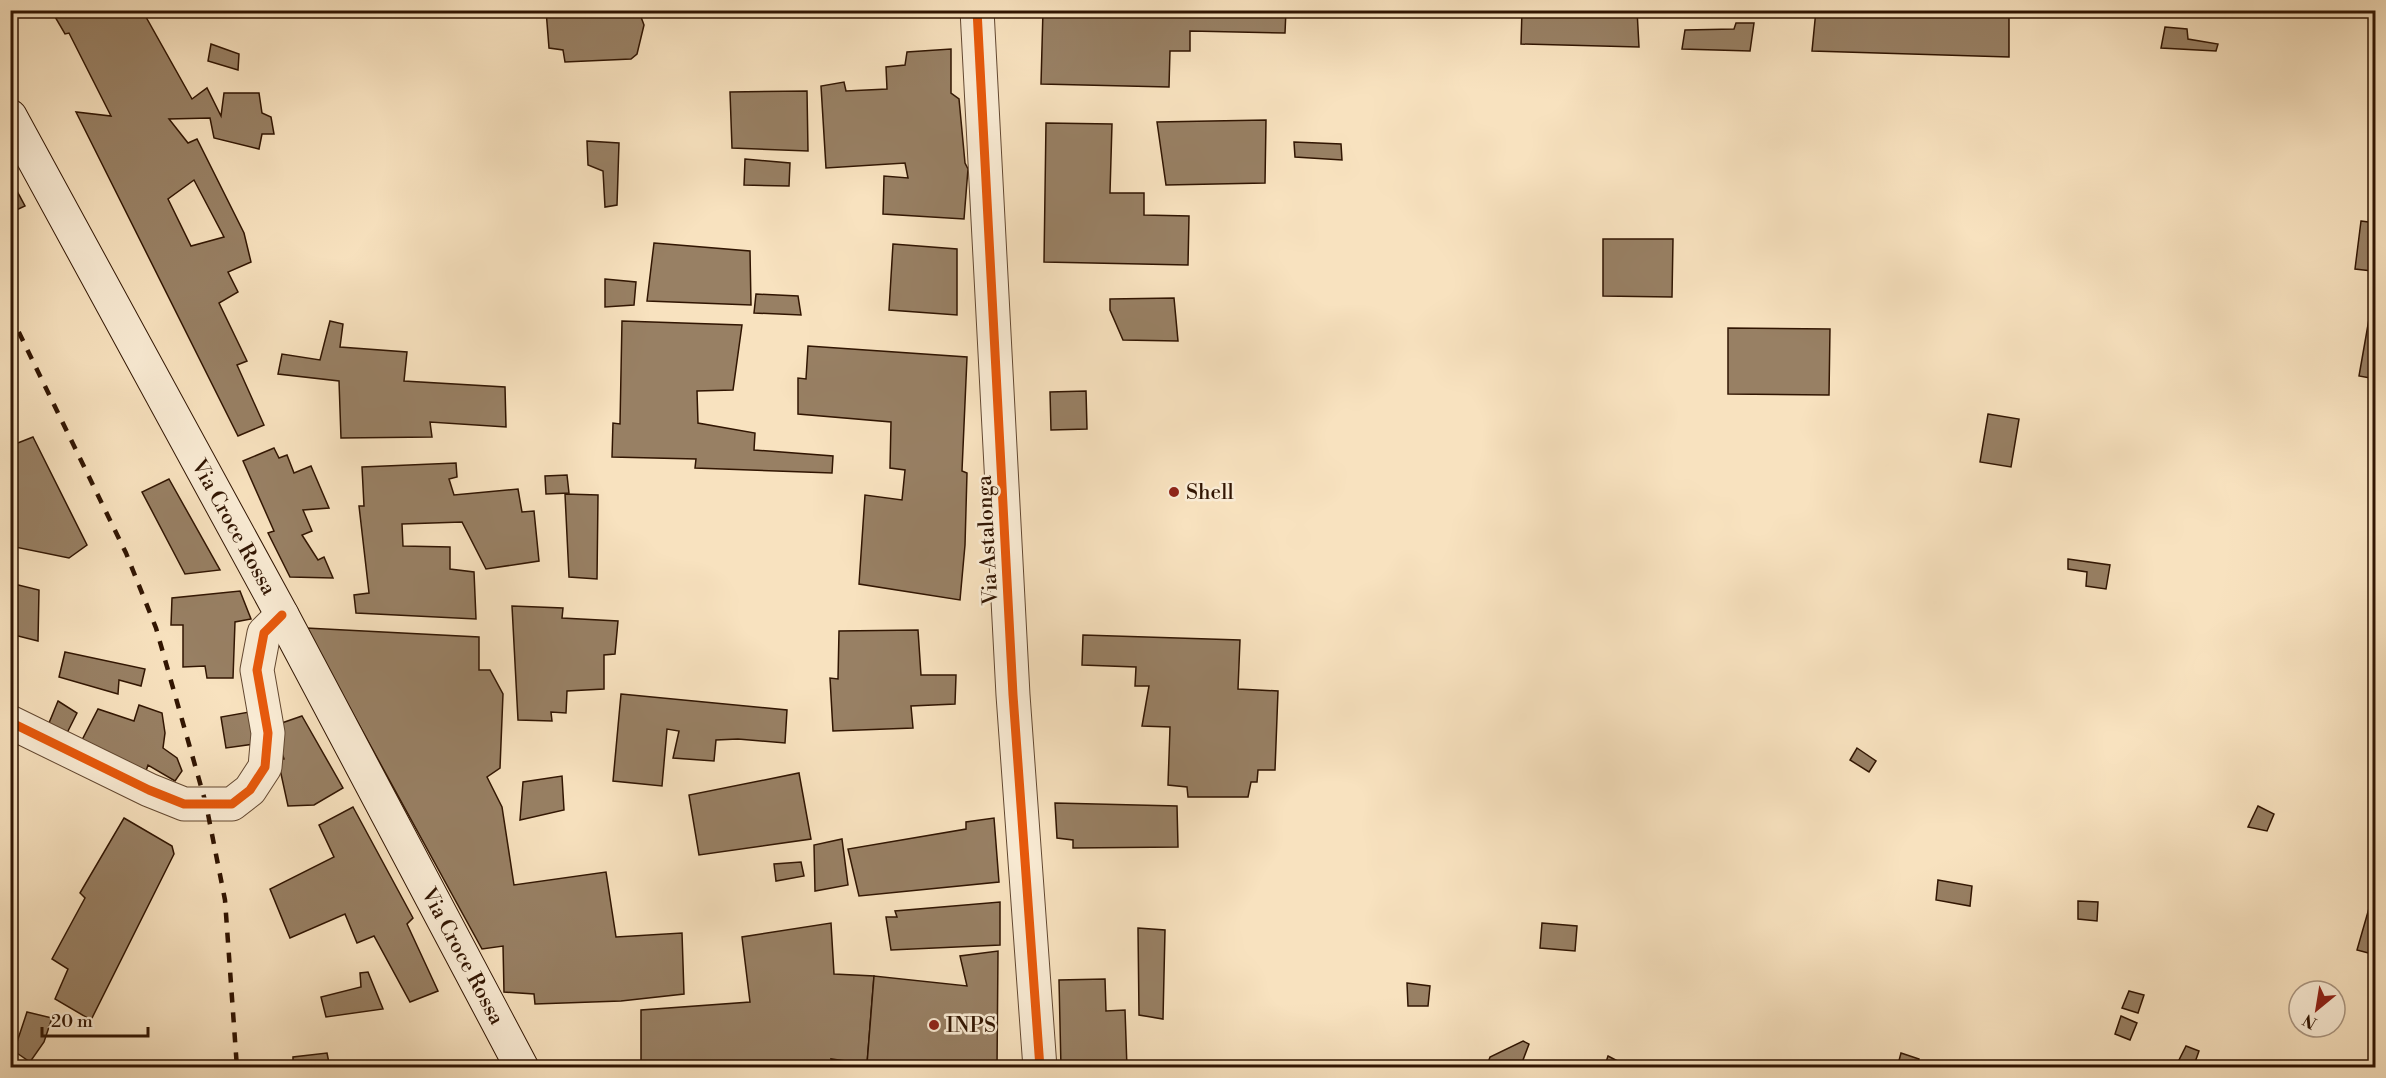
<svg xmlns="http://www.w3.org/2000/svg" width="2386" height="1078" font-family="'Libre Bodoni',serif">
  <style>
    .building { fill: #988064; stroke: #311502; stroke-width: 1.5; fill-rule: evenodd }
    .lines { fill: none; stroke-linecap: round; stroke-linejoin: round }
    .minor-casing { stroke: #634831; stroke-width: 35 }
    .secondary-casing { stroke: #311502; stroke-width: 35 }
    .minor { stroke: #faecd5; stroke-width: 33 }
    .secondary { stroke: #faecd5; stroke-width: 33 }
    .rail { stroke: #311502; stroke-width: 4.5; stroke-dasharray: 10 10; stroke-linecap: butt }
    .cycleway-casing { stroke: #faecd5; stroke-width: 13 }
    .cycleway { stroke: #e8590c; stroke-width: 9 }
    .poi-dot { fill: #8f2418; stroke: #faecd5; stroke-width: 2 }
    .labels { text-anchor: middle; stroke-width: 5; stroke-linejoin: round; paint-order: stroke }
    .poi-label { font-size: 21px; fill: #311502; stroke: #faecd5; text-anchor: start }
    .street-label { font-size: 21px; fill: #311502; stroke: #faecd5 }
  </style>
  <rect width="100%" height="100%" fill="#f8e2bf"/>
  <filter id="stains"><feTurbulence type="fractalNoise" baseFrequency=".00333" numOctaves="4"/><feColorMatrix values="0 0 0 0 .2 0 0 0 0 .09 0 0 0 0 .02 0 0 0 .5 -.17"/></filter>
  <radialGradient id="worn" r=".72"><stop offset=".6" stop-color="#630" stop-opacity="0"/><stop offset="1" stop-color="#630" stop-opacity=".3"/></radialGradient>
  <g class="building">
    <path d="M51,10h91l50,89 15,-11 14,28 3,-23h35l3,20 9,4 3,17h-12l-3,15 -45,-11 -4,-20 -41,1 19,24 9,-4 47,94 7,29 -23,10 10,20 -19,11 28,58 -10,4 27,60 -26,11 -162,-324 35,4 -42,-83 -4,1zM194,180l30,57 -33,9 -23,-47z"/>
    <polygon points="546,10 632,10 641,17 644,25 637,54 631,59 565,62 563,50 549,48"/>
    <polygon points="1043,10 1286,10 1285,33 1190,31 1190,51 1170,51 1169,87 1041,84"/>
    <polygon points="1522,10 1637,10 1639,47 1521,44"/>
    <polygon points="1816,10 2009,10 2009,57 1812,51"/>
    <polygon points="1736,23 1754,23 1750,51 1682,49 1685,30 1734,29"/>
    <polygon points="2165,27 2187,29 2188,39 2218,44 2216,51 2161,48"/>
    <polygon points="211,44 239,54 238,70 208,61"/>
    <polygon points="951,49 951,93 959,99 965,163 968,169 964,219 883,214 884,176 908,178 905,163 826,168 821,86 844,82 846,91 887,89 886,67 905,65 907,52"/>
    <polygon points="807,91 808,151 732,148 730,92"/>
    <polygon points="1266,120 1265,183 1166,185 1157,122"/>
    <polygon points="1046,123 1112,124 1110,193 1144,193 1144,215 1189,216 1188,265 1044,262"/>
    <polygon points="587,141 619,143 617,205 605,207 603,171 588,165"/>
    <polygon points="1294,142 1341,144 1342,160 1295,157"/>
    <polygon points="745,159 790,163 789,186 744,185"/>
    <polygon points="10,178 25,206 10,213"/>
    <polygon points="2361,221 2376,223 2376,252 2372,271 2355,269"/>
    <polygon points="1603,239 1673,239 1672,297 1603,296"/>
    <polygon points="654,243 750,251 751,305 647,301"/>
    <polygon points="893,244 957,249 957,315 889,310"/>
    <polygon points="605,279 636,282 634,305 605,307"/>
    <polygon points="756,294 798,296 801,315 754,313"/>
    <polygon points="1174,298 1178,341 1123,340 1110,310 1110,299"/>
    <polygon points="2372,302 2376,303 2376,379 2359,376"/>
    <polygon points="330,321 343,324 340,347 407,352 404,381 505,387 506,427 430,422 432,437 341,438 339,381 278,374 282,354 320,360"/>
    <polygon points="622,321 742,325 733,390 697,391 698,423 755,433 754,450 833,456 832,473 695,468 696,459 612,457 613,423 620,424"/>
    <polygon points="1728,328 1830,329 1829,395 1728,394"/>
    <polygon points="808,346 967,357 962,471 967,473 965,545 960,600 859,584 865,495 902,500 905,470 890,468 891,422 798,414 798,378 806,379"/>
    <polygon points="1086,391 1087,429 1051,430 1050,392"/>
    <polygon points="1988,414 2019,419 2011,467 1980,462"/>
    <polygon points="33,437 87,545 69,558 10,546 10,446"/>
    <polygon points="274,448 279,458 287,455 294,473 311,466 329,508 303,510 312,531 302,535 318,560 324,557 333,578 290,577 268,533 274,531 243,461"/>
    <polygon points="456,463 457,477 449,479 454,495 518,489 522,512 534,511 539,561 486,569 462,522 402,524 403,546 450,547 450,569 474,572 476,619 356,613 354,595 369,593 359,506 364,506 362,467"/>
    <polygon points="567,475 569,493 546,494 545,476"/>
    <polygon points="169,479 220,570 185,574 142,492"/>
    <polygon points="565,494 598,495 597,579 569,577"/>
    <polygon points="2068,559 2110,565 2106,589 2086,586 2087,572 2068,569"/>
    <polygon points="10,583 39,590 38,641 10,634"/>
    <polygon points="240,591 251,619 235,622 233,678 207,678 205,666 183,667 183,625 171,625 172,598"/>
    <polygon points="512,606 563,608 562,618 618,621 615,654 604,655 604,689 567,691 566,713 551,712 552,721 518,720"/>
    <polygon points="306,628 479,637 479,670 490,670 503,694 500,768 487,777 502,807 514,885 606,872 616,937 682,933 684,994 621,1001 535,1004 534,994 504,992 503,946 482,949"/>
    <polygon points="918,630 921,675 956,675 955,704 911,706 913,728 833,731 830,678 838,679 839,631"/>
    <polygon points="1083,635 1240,640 1238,689 1278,691 1275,770 1258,770 1257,782 1251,782 1248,797 1188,797 1187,787 1168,785 1170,727 1142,726 1149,686 1135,686 1136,667 1082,665"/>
    <polygon points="65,652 145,669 141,686 119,680 118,694 59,677"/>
    <polygon points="621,694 787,710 785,743 738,739 716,740 714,761 673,758 679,731 667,729 662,786 613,781"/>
    <polygon points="58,701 77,713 67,733 49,723"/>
    <polygon points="139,705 162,713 165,733 163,748 177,758 182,771 175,781 148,765 145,774 81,742 98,709 134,721"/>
    <polygon points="249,712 254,744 226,748 221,717"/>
    <polygon points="302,716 343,788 314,805 288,806 278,760 284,759 273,726"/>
    <polygon points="1857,748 1876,761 1869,772 1850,760"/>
    <polygon points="799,773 811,839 699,855 689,795"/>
    <polygon points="562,776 564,810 520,820 523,782"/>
    <polygon points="1055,803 1177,806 1178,847 1073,848 1073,840 1057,838"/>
    <polygon points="2258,806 2274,814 2267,831 2248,827"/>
    <polygon points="353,807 413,918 407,924 438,991 410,1002 374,936 357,943 345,914 290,938 270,889 334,857 319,825"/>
    <polygon points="124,818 172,846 174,854 91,1020 55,999 68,969 52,959 85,898 80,893"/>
    <polygon points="994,818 999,882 859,896 848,849 966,829 966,822"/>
    <polygon points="842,839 848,885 815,891 814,845"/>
    <polygon points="801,862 804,876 776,881 774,864"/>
    <polygon points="1938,880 1972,886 1970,906 1936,900"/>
    <polygon points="2376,884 2376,955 2357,950"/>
    <polygon points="2078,901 2098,902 2097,921 2078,919"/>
    <polygon points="1000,902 1000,945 891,950 886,917 897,917 895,911"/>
    <polygon points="831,923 834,974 874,976 867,1064 831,1059 832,1066 819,1068 641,1068 641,1010 750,1002 742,937"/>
    <polygon points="1542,923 1577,926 1575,951 1540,948"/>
    <polygon points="1138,928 1165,930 1163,1019 1139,1015"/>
    <polygon points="998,951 997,1068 870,1068 867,1064 874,976 967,986 960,956"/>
    <polygon points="368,972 383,1009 326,1017 321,997 361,987 360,973"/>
    <polygon points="1105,979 1106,1011 1125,1010 1127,1068 1061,1068 1059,980"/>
    <polygon points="1407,983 1430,986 1428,1006 1408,1006"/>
    <polygon points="2129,991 2144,995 2138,1013 2122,1008"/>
    <polygon points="27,1012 52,1018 44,1042 30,1062 14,1051"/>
    <polygon points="2121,1016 2137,1023 2130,1040 2115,1034"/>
    <polygon points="1523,1041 1529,1044 1520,1068 1486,1068 1490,1057"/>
    <polygon points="2186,1046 2199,1051 2193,1068 2175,1068"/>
    <polygon points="327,1053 330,1068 293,1068 293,1057"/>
    <polygon points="1901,1053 1919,1059 1917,1068 1897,1068"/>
    <polygon points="1608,1056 1631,1068 1604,1068"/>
  </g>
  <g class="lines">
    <defs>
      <g id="minor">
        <polyline points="977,10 1013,695 1040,1068"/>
        <polyline points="10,722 149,790 184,804 232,804 250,790 265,767 268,733 257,670 264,633 282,615"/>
      </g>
      <polyline id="secondary" points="10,116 282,615 522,1068"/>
    </defs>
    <use href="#minor" class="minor-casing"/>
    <use href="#secondary" class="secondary-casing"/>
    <use href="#minor" class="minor"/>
    <use href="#secondary" class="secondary"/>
    <polyline class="rail" points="10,314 126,553 156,628 206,804 225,900 237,1068"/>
    <defs>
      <g id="cycleway">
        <polyline points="977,10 1013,695 1040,1068"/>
        <polyline points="10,722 149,790 184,804 232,804 250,790 265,767 268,733 257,670 264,633 282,615"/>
      </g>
    </defs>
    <use href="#cycleway" class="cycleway-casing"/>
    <use href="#cycleway" class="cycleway"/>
  </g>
  <g class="poi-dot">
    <circle cx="1174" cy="492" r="6"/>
    <circle cx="934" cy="1025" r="6"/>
  </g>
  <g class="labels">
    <g class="poi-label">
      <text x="1186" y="499">Shell</text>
      <text x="946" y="1032">INPS</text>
    </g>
    <g class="street-label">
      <text transform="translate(234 527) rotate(61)" y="7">Via Croce Rossa</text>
      <text transform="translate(987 540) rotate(-93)" y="7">Via Astalonga</text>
      <text transform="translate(463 956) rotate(62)" y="7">Via Croce Rossa</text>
    </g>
  </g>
  <rect width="2386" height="1078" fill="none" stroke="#f8e2bf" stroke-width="36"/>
  <rect x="12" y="12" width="2362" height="1054" fill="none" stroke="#311502" stroke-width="3"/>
  <rect x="18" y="18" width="2350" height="1042" fill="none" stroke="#311502" stroke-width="1.5"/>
  <g transform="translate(2317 1009) rotate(210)"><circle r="28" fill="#faecd5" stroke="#aa9681" stroke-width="1.5"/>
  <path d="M0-4.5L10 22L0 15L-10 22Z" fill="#8f2418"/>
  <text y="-9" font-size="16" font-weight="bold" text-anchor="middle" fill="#311502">N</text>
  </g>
  <path d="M42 1027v9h106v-9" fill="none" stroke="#311502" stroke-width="3"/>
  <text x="51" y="1027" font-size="18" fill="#311502" stroke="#faecd5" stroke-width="4.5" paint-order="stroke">20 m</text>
  <rect width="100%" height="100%" filter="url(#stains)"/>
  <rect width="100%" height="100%" fill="url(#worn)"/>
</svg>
